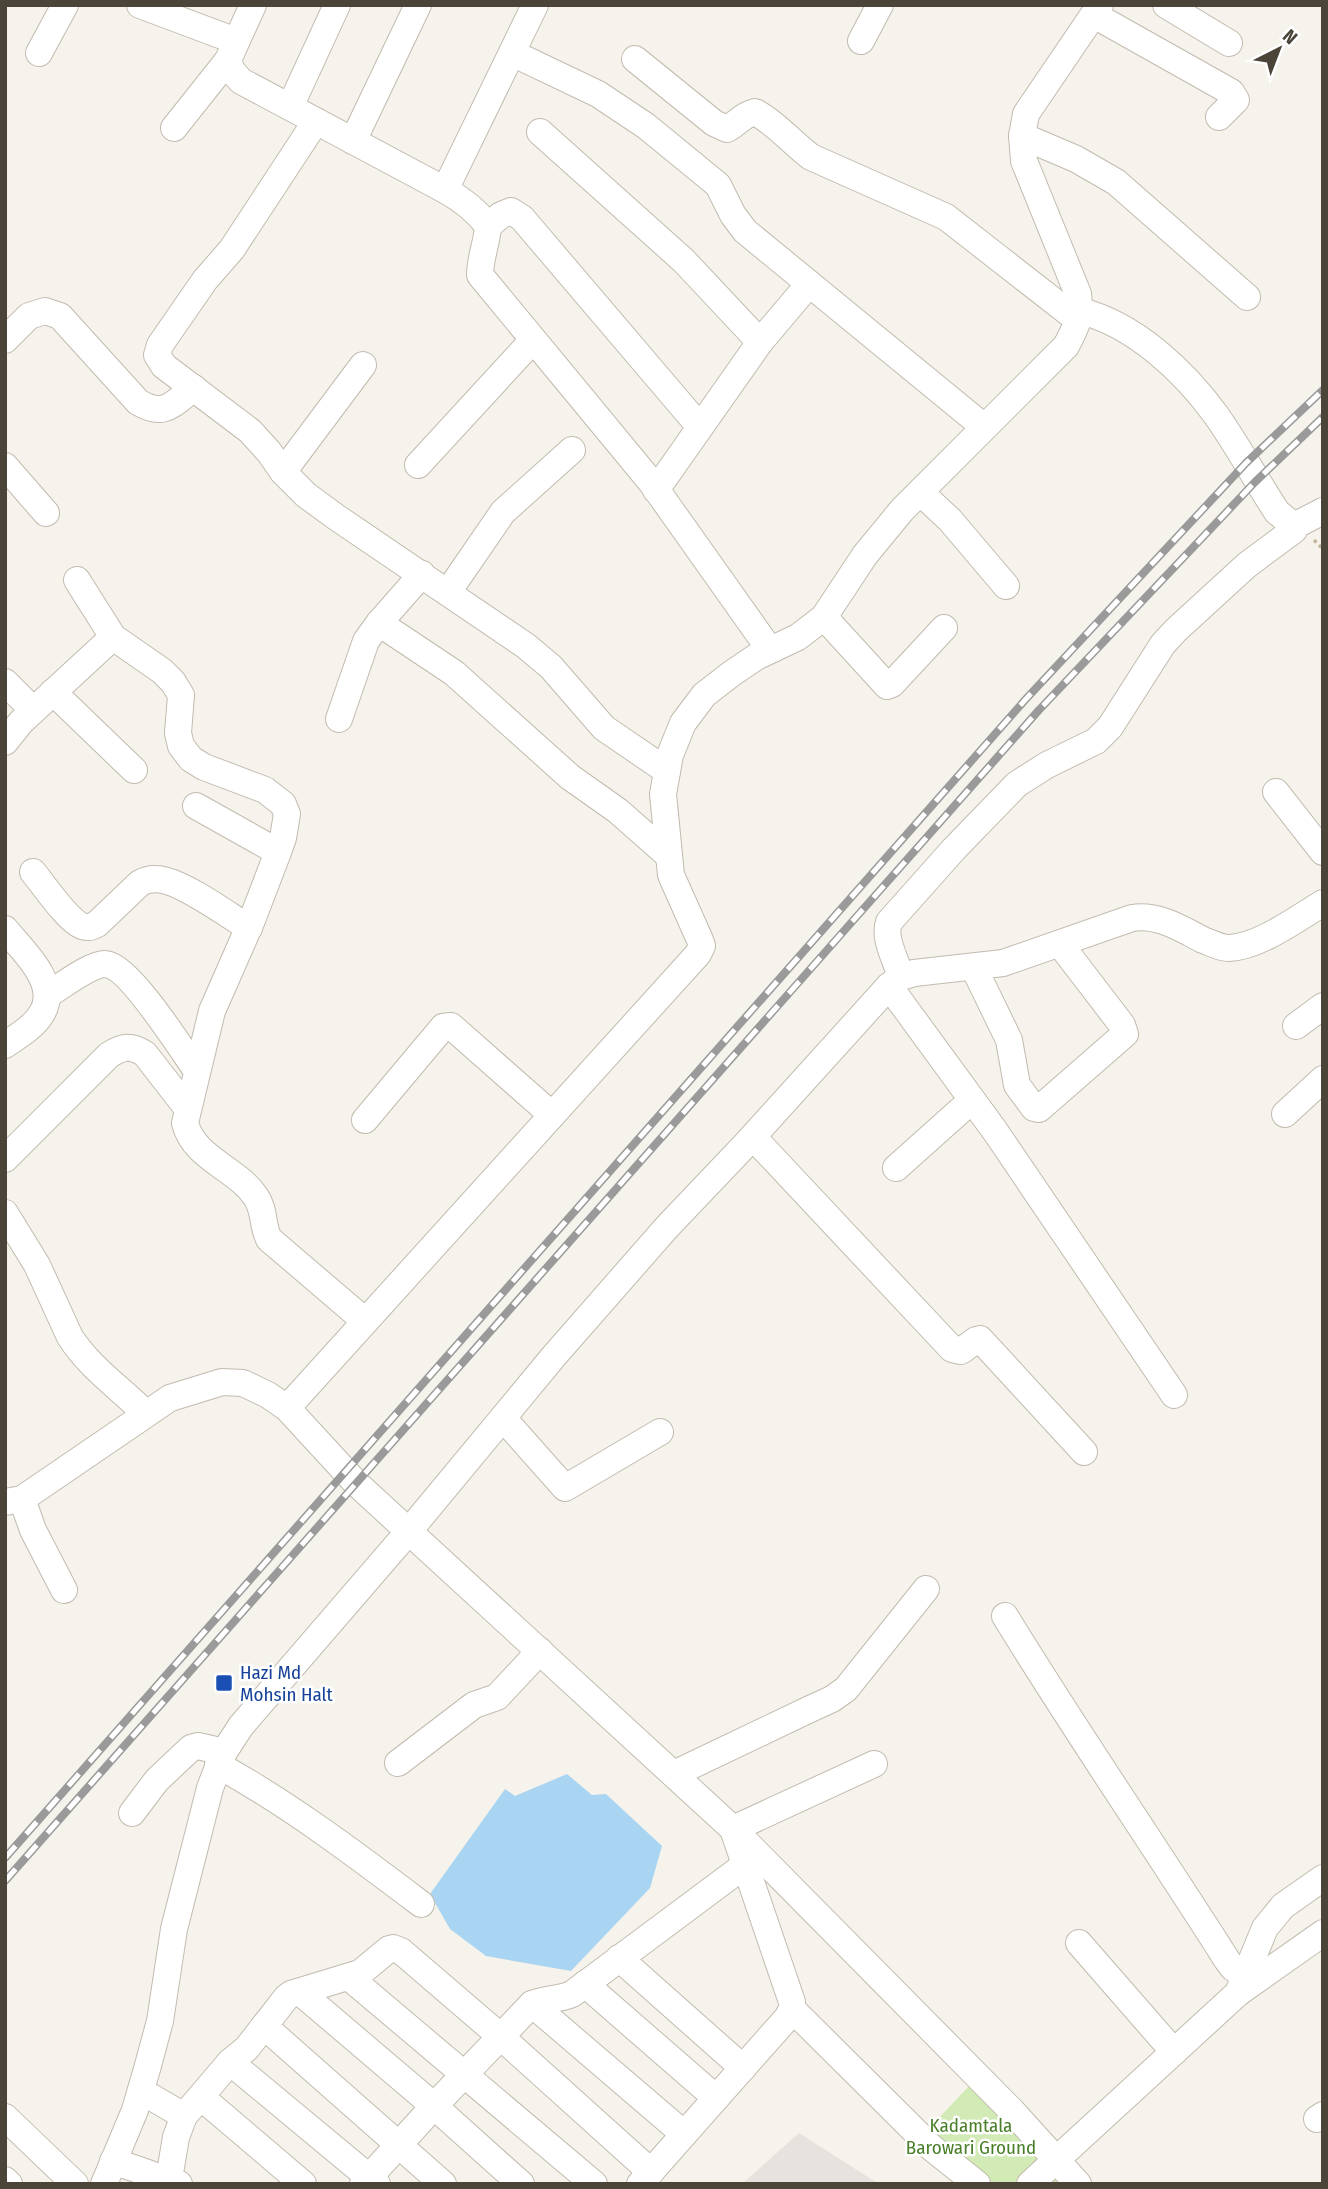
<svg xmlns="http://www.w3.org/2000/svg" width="1328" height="2189" font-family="'Fira Sans Condensed',sans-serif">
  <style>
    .industrial { fill: #e6e2dd }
    .green { fill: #d2eab5 }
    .water { fill: #a9d4f2 }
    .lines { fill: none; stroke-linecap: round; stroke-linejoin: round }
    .minor-casing { stroke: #c2bbae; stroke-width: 28 }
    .path { stroke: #c4b79f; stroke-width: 3.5; stroke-dasharray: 3.5 3.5; stroke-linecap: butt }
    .minor { stroke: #fff; stroke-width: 26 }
    .rail-casing { stroke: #9a9a9a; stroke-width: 8 }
    .rail { stroke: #fff; stroke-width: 5; stroke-dasharray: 16; stroke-linecap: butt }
    .transit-dot { fill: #1a4fb4; stroke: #fff; stroke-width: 2.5 }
    .labels { text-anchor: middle; stroke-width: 5; stroke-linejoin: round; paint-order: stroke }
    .transit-label { font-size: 19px; fill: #164399; stroke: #fff; text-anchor: start }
    .park-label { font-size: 19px; fill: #4a7f2a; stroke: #fff }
  </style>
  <rect width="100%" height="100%" fill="#f6f3ec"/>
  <polygon class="industrial" points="799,2133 879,2184 742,2184"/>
  <polygon class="green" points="969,2086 1065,2184 983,2184 920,2138"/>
  <polygon class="water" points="567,1774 592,1795 606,1794 662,1846 650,1888 571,1971 486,1956 450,1929 430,1894 505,1789 515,1796"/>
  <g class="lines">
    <defs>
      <g id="minor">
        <polyline points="140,5 236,41"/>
        <path d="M253,5l-25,55 4,11 9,10 204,109c18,10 31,20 43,36 -1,17 -8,32 -8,49l171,207 119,168"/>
        <polyline points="1166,5 1229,43"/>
        <polyline points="1094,15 1231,92 1236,100 1219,117"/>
        <polyline points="861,41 880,5"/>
        <polyline points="39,53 65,5"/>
        <polyline points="512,53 598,94 646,126 718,185 733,215 745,231 984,427"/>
        <path d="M635,59l79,64 13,6c13,-7 13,-13 28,-17 21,11 37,31 56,45l135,60 132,103"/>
        <polyline points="290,107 337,5"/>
        <polyline points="316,121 232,249 205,280 160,345 157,355 164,366 250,431 269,452 283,472 306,495 336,517 526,646 551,667 604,728 667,771"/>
        <polyline points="174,128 228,60"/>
        <polyline points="540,132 684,261 760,342"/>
        <polyline points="1022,136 1076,159 1116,182 1247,297"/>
        <polyline points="353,141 418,5"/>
        <polyline points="445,190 535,5"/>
        <polyline points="488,226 501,215 511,211 522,218 700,427"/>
        <path d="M5,340l24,-24 16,-5 15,5 78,86c27,16 34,2 56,-14"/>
        <polyline points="418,465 533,340"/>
        <polyline points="5,466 46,513"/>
        <polyline points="283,472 363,365"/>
        <polyline points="656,490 760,342 809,284"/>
        <polyline points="920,492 950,520 1006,586"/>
        <polyline points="1294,526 1323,511"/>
        <path d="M77,580l36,57 49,34 11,11 8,13 -3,38 3,13 10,13 13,8 61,23 18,14 4,10 -4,24 -5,14 -26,68 -40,91 -27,112c9,36 52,45 71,74 9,13 6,29 13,42l96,82"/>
        <polyline points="448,592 503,512 572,450"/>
        <polyline points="824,617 887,686 892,684 944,628"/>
        <polyline points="379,623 454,673 570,777 618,811 669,856"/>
        <polyline points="5,682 33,710"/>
        <polyline points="53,692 134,770"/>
        <polyline points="339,719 366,641 379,623 422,574"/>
        <polyline points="5,742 21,722 113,637"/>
        <polyline points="1276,792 1323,852"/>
        <polyline points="196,806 278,852"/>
        <path d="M33,872c11,13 34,48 49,54 5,2 10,1 15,-2l43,-41c9,-5 17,-5 27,-2 22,6 60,33 82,47"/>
        <path d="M5,929c17,21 55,54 37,84 -8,14 -24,23 -37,32"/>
        <polyline points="974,968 1009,1040 1017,1085 1034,1108 1039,1109 1125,1034 1122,1025 1060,944"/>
        <path d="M901,977c-5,-17 -18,-39 -12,-55l65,-73 63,-65 30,-19 49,-24 14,-14 53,-83 13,-14 71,-65 47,-35v-4l-17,-14c-21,-32 -39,-66 -61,-97 -32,-44 -81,-90 -135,-104"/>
        <polyline points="889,986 995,1131 1174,1395"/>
        <path d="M47,995c14,-8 43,-31 58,-31 24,1 77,86 92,107"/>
        <polyline points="1296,1026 1323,1006"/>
        <polyline points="1285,1114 1323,1079"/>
        <polyline points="365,1120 443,1027 451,1026 552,1115"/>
        <polyline points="753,1137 952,1349 961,1351 976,1340 980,1339 1084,1452"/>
        <path d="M5,1159l104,-104c14,-9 22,-10 36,-1l42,54"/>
        <polyline points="896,1168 972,1100"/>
        <path d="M5,1213l32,52 33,72c20,31 50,51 75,76"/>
        <path d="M287,1408l411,-454 4,-8 -2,-6 -29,-65 -8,-81 7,-39 13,-32 21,-28 27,-21 25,-17 42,-20 26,-20 41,-62 37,-45 164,-164c11,-20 15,-29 12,-52l-54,-133 -2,-25 4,-22 74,-109"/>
        <polyline points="503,1418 565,1488 660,1432"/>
        <polyline points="22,1499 33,1530 64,1590"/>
        <polyline points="5,1502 22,1499 170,1398 222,1382 243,1383 268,1395 287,1408 356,1483 733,1829 1012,2111 1078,2184"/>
        <path d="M1005,1616c71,116 149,229 222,344l6,8 11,7"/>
        <polyline points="398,1763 474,1705 497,1697 540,1651"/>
        <path d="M218,1765c72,40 137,89 203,139"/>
        <polyline points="674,1774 808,1710 832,1699 846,1689 926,1589"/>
        <polyline points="132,1813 157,1780 191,1748 198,1746 224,1752"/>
        <polyline points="1079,1943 1174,2052"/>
        <polyline points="619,1958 743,2068"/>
        <polyline points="350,1978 594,2184"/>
        <polyline points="585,1984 716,2098"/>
        <polyline points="300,1992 434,2106 521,2184"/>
        <polyline points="1238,1993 1323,1933"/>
        <polyline points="532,2004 684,2134"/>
        <polyline points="792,2009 932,2148 977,2184"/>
        <polyline points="264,2026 443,2184"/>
        <polyline points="230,2062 377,2184"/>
        <polyline points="141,2091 184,2116"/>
        <polyline points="201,2097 303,2184"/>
        <polyline points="5,2117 75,2184"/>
        <polyline points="1317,2119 1323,2115"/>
        <polyline points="113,2161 179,2184"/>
        <polyline points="169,2179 176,2137 184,2116 230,2062 247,2048 286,1998 291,1994 360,1973 389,1949 393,1948 401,1951 500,2036 651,2172"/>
        <polyline points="5,2180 9,2184"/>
        <path d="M104,2184l31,-74 12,-41 13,-48 14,-92 36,-141 14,-36 17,-26 168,-195 145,-175 113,-129 80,-84 142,-157 12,-9 13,-4 89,-10 129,-45c26,-4 48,10 71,22 9,3 17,8 26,8 30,-1 69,-30 94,-45"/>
        <path d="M363,2184l71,-78 98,-102c13,-6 27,-4 40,-10l173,-129"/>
        <polyline points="640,2184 787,2018 792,2009 792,2002 733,1829 874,1764"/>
        <polyline points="1030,2184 1238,1993 1265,1928 1283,1906 1323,1878"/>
      </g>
    </defs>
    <use href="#minor" class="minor-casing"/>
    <polyline class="path" points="1314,540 1323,549"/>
    <use href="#minor" class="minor"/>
    <defs>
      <g id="rail">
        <polyline points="5,1858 1025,700 1246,463 1323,390"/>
        <polyline points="5,1881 1039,710 1255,482 1323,417"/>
      </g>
    </defs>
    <use href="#rail" class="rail-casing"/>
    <use href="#rail" class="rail"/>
  </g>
  <rect class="transit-dot" x="215" y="1674" width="18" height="18" rx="3.5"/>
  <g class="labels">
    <g class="transit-label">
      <text x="240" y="1679">Hazi Md<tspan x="240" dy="22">Mohsin Halt</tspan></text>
    </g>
    <g class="park-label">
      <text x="971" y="2132">Kadamtala<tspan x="971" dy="22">Barowari Ground</tspan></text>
    </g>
  </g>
  <rect width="1328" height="2189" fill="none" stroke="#4b4439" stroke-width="14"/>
  <g transform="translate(1279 49) rotate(42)" stroke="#ffffff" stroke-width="5" paint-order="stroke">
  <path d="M0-5L12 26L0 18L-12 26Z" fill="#4b4439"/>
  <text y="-10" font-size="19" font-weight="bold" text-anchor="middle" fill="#4b4439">N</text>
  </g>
</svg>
